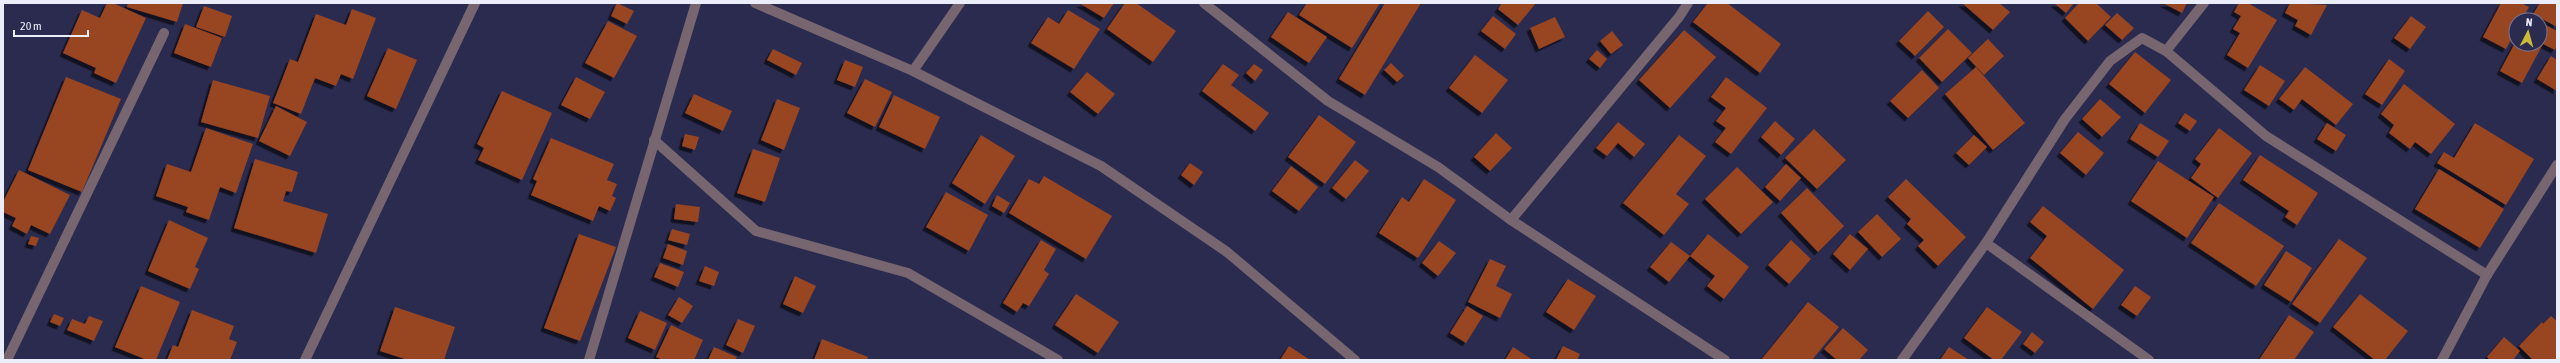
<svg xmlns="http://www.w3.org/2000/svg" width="2560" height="363" font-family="'Asap Condensed',sans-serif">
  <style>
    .building { fill: #984423; filter: url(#shadow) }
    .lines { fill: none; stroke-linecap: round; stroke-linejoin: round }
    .minor { stroke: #776570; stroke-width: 10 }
  </style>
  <defs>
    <filter id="shadow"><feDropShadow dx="-3.5" dy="3.5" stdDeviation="0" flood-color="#0009"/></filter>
  </defs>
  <rect width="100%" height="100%" fill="#2b2b4f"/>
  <g class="building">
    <polygon points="107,3 113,3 146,18 116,83 94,73 96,68 63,53 82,10 100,18"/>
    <polygon points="128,3 183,3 177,22 127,7"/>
    <polygon points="617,3 634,11 627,24 611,16"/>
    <polygon points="1079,3 1114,3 1104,18"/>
    <polygon points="1125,3 1136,3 1176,31 1153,62 1107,29"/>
    <polygon points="1307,3 1380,3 1352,48 1299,15"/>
    <polygon points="1385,3 1421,3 1365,95 1339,79"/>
    <polygon points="1502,3 1536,3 1518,25 1498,9"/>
    <polygon points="1708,3 1727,3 1781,44 1760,73 1693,22"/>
    <polygon points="1962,3 1999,3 2010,12 1993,30"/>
    <polygon points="2054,3 2074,3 2066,13"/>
    <polygon points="2079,3 2096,3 2111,17 2088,41 2065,18"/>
    <polygon points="2163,3 2187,3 2182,13"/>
    <polygon points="2239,3 2248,3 2277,20 2248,68 2227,55 2240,33 2233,29 2241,16 2234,12"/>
    <polygon points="2290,3 2327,5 2311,35 2295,26 2298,20 2285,13"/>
    <polygon points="2501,3 2521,3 2529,7 2522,20 2516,20 2516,31 2506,49 2483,37"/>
    <polygon points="2540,3 2557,3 2557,27 2533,14"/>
    <polygon points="204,6 232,16 225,37 196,27"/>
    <polygon points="352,9 376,18 353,79 341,74 336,86 315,78 301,114 273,103 290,59 298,62 316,14 346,25"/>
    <polygon points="1068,10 1100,29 1074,69 1031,43 1048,17 1059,24"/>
    <polygon points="1928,11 1944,27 1915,56 1899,41"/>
    <polygon points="1288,12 1327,37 1309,63 1271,37"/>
    <polygon points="2117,13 2134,28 2122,40 2105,25"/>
    <polygon points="1493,16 1516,34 1505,49 1481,31"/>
    <polygon points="2411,16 2426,27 2410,49 2394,38"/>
    <polygon points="2529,16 2536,20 2527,20"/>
    <polygon points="1555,17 1565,37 1539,49 1530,28"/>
    <polygon points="608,21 637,36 614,78 585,63"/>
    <polygon points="2540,22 2557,31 2557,46 2555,50 2543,44 2522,83 2500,71 2516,41 2516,44 2540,44"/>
    <polygon points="185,24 222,38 211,67 174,53"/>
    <polygon points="1948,29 1972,53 1942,82 1919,58"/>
    <polygon points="1684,30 1716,57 1670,108 1639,80"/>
    <polygon points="1612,31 1623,45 1611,54 1600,41"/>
    <polygon points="1988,39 2004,56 1984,75 1968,58"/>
    <polygon points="388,48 417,60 396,109 367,96"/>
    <polygon points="773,49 802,63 796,75 767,60"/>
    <polygon points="1597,50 1607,59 1600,68 1589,59"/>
    <polygon points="2135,52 2171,80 2145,113 2109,84"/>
    <polygon points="1475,55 1508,80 1482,113 1449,88"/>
    <polygon points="2551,56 2557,60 2557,91 2537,79"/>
    <polygon points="2389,59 2405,71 2382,105 2365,94"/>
    <polygon points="845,60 863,67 855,87 837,80"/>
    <polygon points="1391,63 1404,76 1397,82 1384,70"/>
    <polygon points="1223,64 1239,75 1231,85 1269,113 1255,131 1202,91"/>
    <polygon points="1254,64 1263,70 1255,81 1246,73"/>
    <polygon points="2260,65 2285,81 2269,106 2244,90"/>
    <polygon points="1976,67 2025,123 1993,150 1945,94"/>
    <polygon points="2305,67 2353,104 2336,125 2302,99 2294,110 2279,99"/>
    <polygon points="1922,70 1939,88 1908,118 1890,101"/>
    <polygon points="1087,72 1115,94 1098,114 1070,92"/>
    <polygon points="66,77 121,99 82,192 28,170"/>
    <polygon points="576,77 605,92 590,119 561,105"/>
    <polygon points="1726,77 1767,108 1731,154 1715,142 1726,128 1716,121 1726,108 1711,97"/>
    <polygon points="865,79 892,92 875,127 847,113"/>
    <polygon points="213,80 270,96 258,138 201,122"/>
    <polygon points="2404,84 2455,124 2431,154 2415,142 2410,149 2389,133 2394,125 2381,114"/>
    <polygon points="502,91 552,113 522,180 478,160 484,148 477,144"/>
    <polygon points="694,94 732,111 723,131 685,113"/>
    <polygon points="894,95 940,117 925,149 879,127"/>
    <polygon points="777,99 800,108 784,150 761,140"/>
    <polygon points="2100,99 2121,117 2102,137 2082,119"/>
    <polygon points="276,106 307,122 290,156 259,141"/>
    <polygon points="2185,113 2197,121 2190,131 2178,123"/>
    <polygon points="1319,115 1356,142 1325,184 1288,157"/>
    <polygon points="1775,121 1795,139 1781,155 1761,137"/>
    <polygon points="1618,122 1645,144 1634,157 1618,143 1607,156 1596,148"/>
    <polygon points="2140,123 2169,141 2158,157 2130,139"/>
    <polygon points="2327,123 2346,135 2336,151 2317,139"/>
    <polygon points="2475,123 2534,159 2506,205 2437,163 2444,152 2454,158"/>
    <polygon points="206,128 253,144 236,193 220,187 209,220 186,212 188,207 156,196 167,164 191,172"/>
    <polygon points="2219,128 2252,153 2218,198 2191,178 2201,164 2195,159"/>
    <polygon points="1814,129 1846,160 1817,189 1785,158"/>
    <polygon points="2078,132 2104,153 2086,175 2060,153"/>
    <polygon points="1496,133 1512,148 1490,171 1474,157"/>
    <polygon points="685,134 699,137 695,150 682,146"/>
    <polygon points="981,135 1015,156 985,204 952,183"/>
    <polygon points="1679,135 1706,156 1676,194 1689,204 1664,235 1623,203"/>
    <polygon points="1974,135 1987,147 1969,165 1956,153"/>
    <polygon points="551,138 614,164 607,180 617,184 612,196 616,198 610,211 599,206 593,221 531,195 537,181 533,179"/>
    <polygon points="753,149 780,158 765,202 737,193"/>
    <polygon points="2260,155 2318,193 2297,225 2285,217 2289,211 2243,180"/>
    <polygon points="255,159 298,172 292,192 286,191 283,201 328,214 316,253 234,228"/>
    <polygon points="1355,160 1369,171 1346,199 1332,188"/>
    <polygon points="2158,161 2214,197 2187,238 2131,201"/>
    <polygon points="1190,163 1203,172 1194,185 1181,175"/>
    <polygon points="1786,164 1801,178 1780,201 1765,187"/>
    <polygon points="1291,166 1318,187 1299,211 1272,191"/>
    <polygon points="1737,167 1773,202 1741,234 1705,199"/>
    <polygon points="2439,169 2504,209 2480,248 2415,209"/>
    <polygon points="19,170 70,195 50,234 31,225 27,234 12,226 16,218 3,212 3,202"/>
    <polygon points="1044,176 1112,216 1086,259 1009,213 1029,179 1039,184"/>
    <polygon points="1424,179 1456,200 1418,258 1379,233 1402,197 1409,202"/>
    <polygon points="1906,179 1966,237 1938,266 1918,246 1924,240 1907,224 1911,219 1888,197"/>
    <polygon points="1807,188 1844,226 1818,252 1781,213"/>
    <polygon points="946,192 988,215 969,251 926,227"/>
    <polygon points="997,195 1010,203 1004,213 992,206"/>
    <polygon points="2219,203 2284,246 2256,286 2191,243"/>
    <polygon points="676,204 700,207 698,222 674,219"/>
    <polygon points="2043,206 2124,270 2093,309 2030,258 2047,236 2030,222"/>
    <polygon points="1877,214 1901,239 1882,257 1858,232"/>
    <polygon points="169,220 208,238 195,267 199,269 190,289 148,271"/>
    <polygon points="672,229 690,234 687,245 668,240"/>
    <polygon points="579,234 616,247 580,341 544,328"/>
    <polygon points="1708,234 1749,267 1724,299 1707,286 1715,276 1690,256"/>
    <polygon points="1850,234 1868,249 1850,270 1833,254"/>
    <polygon points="31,236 39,238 36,246 28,244"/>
    <polygon points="2339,239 2367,258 2320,323 2292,304"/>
    <polygon points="1041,240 1056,249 1044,270 1049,274 1029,306 1023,303 1017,312 1003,303"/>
    <polygon points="1791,240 1811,259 1789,284 1768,265"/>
    <polygon points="1439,241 1456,253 1438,276 1422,263"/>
    <polygon points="1671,242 1690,256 1669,282 1650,267"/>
    <polygon points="668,244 687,251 683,265 663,258"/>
    <polygon points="2286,251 2312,268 2291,302 2264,285"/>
    <polygon points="1490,259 1506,266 1496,286 1512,294 1500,318 1468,302"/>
    <polygon points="660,263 684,272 678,287 654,277"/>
    <polygon points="705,266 719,272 714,286 699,281"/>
    <polygon points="795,276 816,286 803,313 783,304"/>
    <polygon points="1568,279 1596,296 1574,330 1546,312"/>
    <polygon points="141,286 180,302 156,360 147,360 115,347"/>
    <polygon points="2135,286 2151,297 2137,316 2121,305"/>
    <polygon points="1076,294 1119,322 1098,353 1055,325"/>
    <polygon points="2360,294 2408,331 2385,360 2375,360 2333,327"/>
    <polygon points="679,297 693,306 682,323 668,315"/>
    <polygon points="1808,302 1839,327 1812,360 1761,360"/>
    <polygon points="1467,306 1483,316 1466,343 1450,333"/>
    <polygon points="395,307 455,327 444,360 408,360 380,351"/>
    <polygon points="1987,307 2022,332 2001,360 1994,360 1964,338"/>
    <polygon points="192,310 234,326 229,339 237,342 230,360 167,360 173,345 178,347"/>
    <polygon points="640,311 667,323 655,350 628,338"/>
    <polygon points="54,314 64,318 60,326 50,322"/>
    <polygon points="2289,315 2314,332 2294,360 2259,360"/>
    <polygon points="89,316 103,321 94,341 67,330 72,319 85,324"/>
    <polygon points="2551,316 2557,321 2557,360 2533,360 2519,346 2542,322 2543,324"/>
    <polygon points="738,319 755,326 743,353 726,345"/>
    <polygon points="671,325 703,340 694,360 663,360 656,357"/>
    <polygon points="1843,328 1868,350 1859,360 1837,360 1824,349"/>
    <polygon points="2032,332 2044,342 2035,353 2023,344"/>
    <polygon points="2504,337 2520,351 2513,360 2490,360 2487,357"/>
    <polygon points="822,339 868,357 867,360 814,360"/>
    <polygon points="1289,346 1310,360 1280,360"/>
    <polygon points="1563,346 1580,354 1577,360 1556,360"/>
    <polygon points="714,347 737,357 735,360 708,360"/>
    <polygon points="1513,347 1533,360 1505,360"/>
    <polygon points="1949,347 1969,360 1940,360"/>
  </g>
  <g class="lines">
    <g class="minor">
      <polyline points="755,3 913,71 1101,166 1227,252 1355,360"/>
      <polyline points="1204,3 1328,101 1438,167 1511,220 1725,360"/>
      <polyline points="2166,51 2204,3"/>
      <polyline points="913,71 960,3"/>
      <polyline points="654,140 756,231 908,273 1058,360"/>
      <polyline points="1511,220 1679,17 1688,3"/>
      <polyline points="1986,243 2149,360"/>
      <polyline points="7,360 164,33"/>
      <polyline points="305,360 475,3"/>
      <polyline points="589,360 696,3"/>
      <polyline points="1902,360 1986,243 2065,119 2110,61 2142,38 2166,51 2266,136 2487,275"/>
      <polyline points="2442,360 2487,275 2557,165"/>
    </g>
  </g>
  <rect width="2560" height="363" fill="none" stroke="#ecedfb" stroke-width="8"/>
  <g transform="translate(2528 32) rotate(6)"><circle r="19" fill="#2b2b4f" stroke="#787994"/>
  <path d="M0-3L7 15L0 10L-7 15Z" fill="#cbb939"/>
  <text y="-6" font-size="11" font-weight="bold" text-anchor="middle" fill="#ecedfb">N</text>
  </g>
  <path d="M14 30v6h74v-6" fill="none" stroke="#ecedfb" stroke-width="2"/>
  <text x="20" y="30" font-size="12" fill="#ecedfb" stroke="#2b2b4f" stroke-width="3" paint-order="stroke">20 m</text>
</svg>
